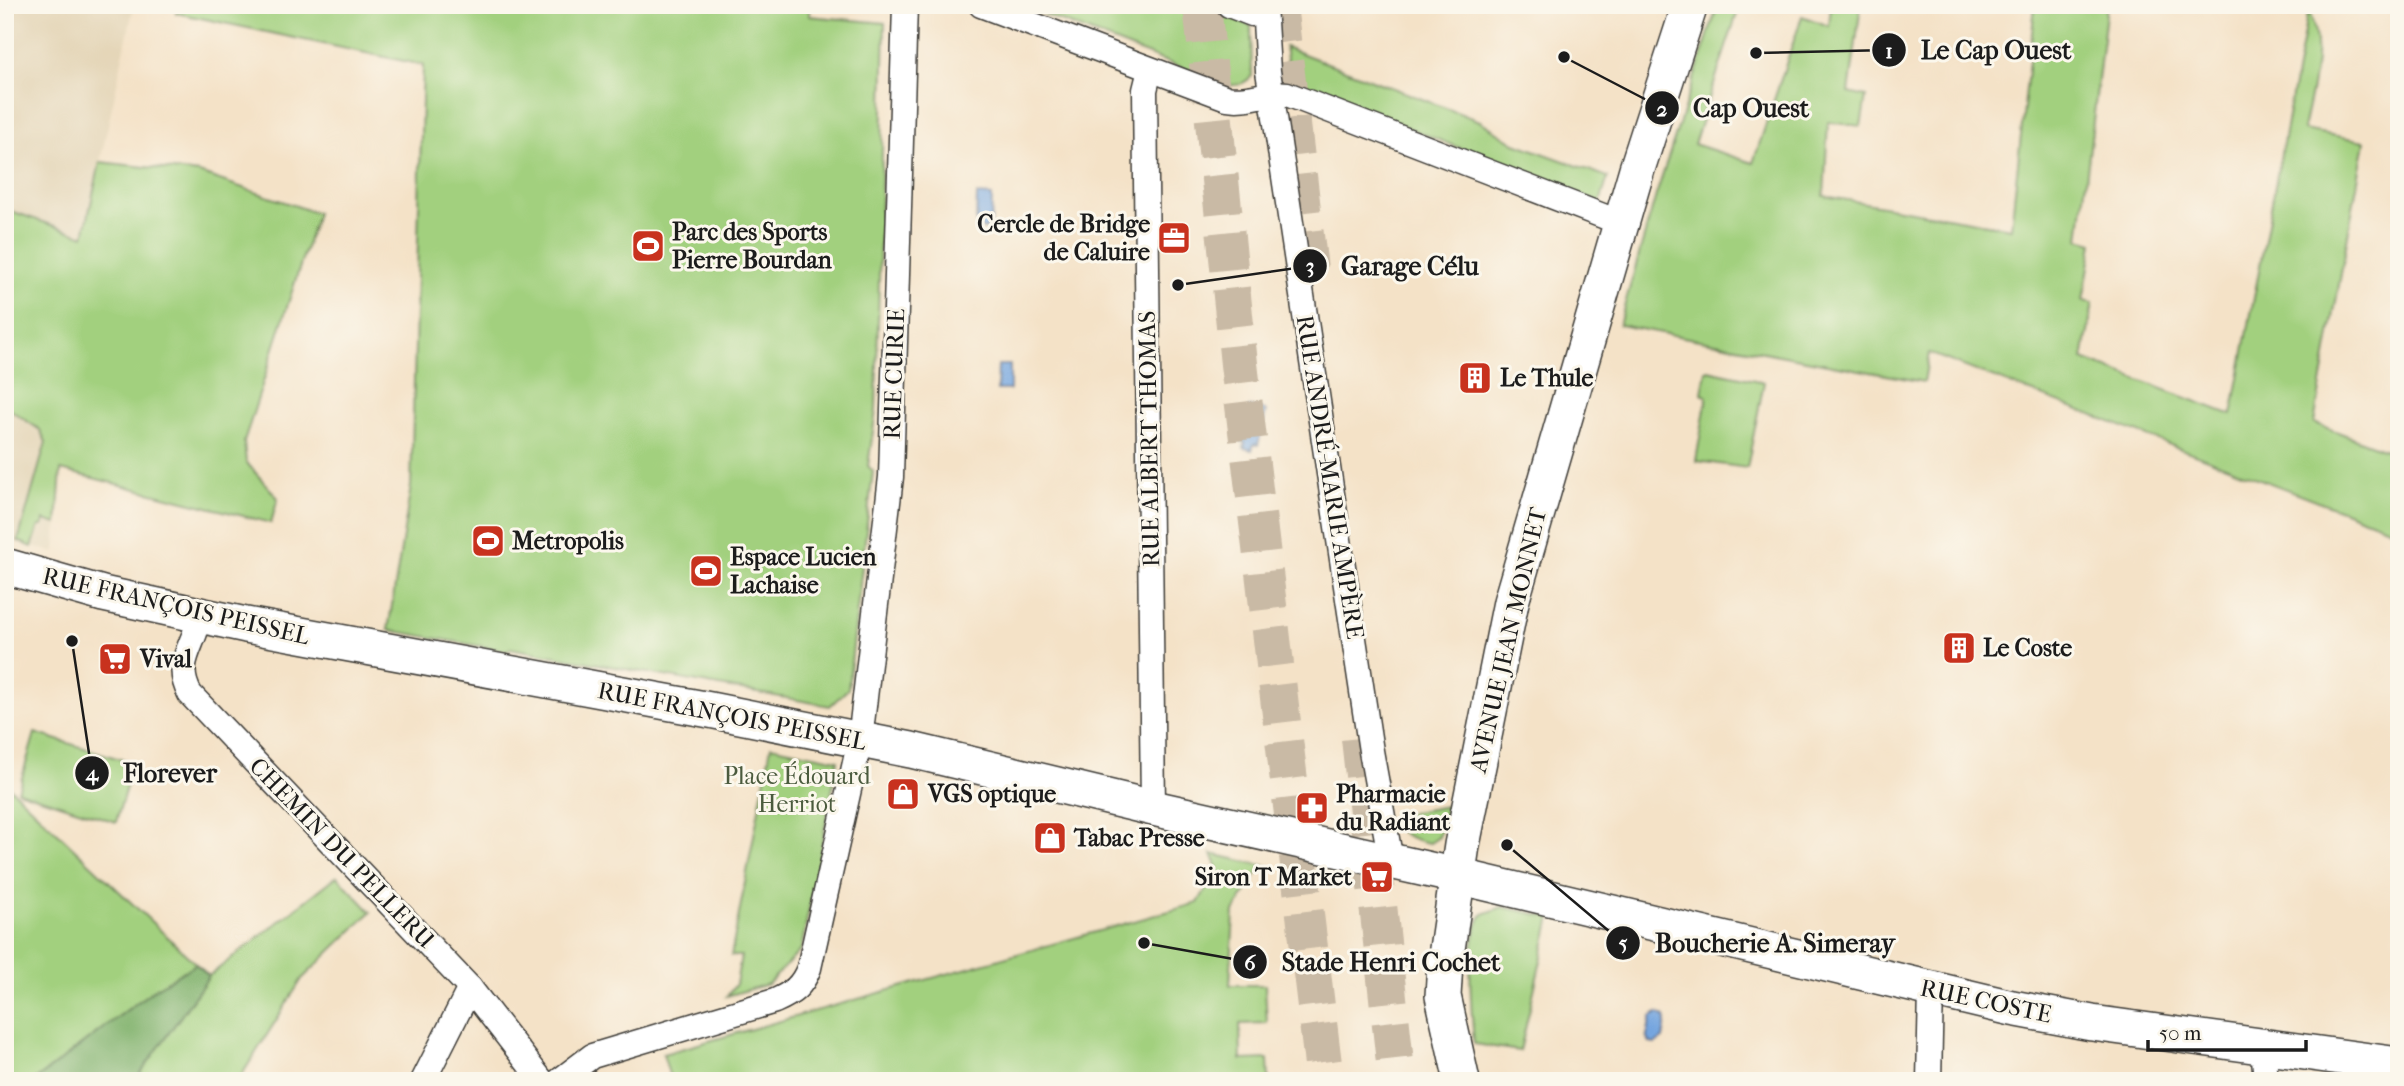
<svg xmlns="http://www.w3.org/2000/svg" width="2404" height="1086" font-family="'IM FELL French Canon',serif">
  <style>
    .built { fill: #e4d5b7 }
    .green { fill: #a2d07e; stroke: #5f764d; stroke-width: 2 }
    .forest { fill: #81b26d; stroke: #4e6744; stroke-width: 2 }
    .water { fill: #75a5df; stroke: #48607e; stroke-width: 2 }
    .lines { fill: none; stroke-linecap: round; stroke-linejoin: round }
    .highway-tunnel { stroke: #c9baa5; stroke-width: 38; stroke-dasharray: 38 19; stroke-linecap: butt }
    .street-casing { stroke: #3c3a36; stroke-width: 27 }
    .secondary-casing { stroke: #3c3a36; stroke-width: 38 }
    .street { stroke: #fff; stroke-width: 24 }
    .secondary { stroke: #fff; stroke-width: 35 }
    .labels { text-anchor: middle; stroke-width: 6; stroke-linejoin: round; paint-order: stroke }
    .poi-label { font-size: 24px; font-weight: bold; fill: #1c1c1c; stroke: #fbf7ec; text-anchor: start }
    .street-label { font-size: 24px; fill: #1c1c1c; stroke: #fbf7ec }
    .park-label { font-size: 24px; fill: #4b5b3e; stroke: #fbf7ec }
    .leader { fill: none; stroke: #1c1c1c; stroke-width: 2.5 }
    .callout-dot { fill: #1c1c1c; stroke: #fbf7ec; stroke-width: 2.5 }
    .mark-label { font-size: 21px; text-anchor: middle; font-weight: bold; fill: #fff }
    .callout-label { font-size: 26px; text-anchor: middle; font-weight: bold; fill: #1c1c1c; stroke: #fbf7ec; stroke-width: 6; stroke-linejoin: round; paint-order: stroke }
  </style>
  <rect width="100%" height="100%" fill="#fbf7ec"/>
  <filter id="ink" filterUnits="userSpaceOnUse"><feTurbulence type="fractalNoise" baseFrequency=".0143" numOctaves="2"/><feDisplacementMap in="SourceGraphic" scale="14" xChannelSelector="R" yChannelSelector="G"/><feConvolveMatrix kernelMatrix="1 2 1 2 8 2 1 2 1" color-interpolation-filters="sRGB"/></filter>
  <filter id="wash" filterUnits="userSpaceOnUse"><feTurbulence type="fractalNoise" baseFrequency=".00686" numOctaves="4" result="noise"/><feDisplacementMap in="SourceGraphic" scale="28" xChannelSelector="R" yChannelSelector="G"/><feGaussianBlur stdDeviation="1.57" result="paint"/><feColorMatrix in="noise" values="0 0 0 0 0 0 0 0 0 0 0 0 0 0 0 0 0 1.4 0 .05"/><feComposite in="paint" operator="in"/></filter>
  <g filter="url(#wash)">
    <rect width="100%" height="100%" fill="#f4e2c7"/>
    <polygon class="built" points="5,5 134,5 84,236 60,470 55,553 5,537"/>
    <g class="green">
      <polygon points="178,5 810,5 809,16 885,23 876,410 868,466 873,471 848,689 830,706 510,648 508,651 388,630 411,486 423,65 176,13"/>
      <path d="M1020,5h182l49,21 1,50c-8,8 -14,10 -26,9z"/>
      <path d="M1718,5h22l-46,139 59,19 49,-147 27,10 2,-21h30l-12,88 17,4 -5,29 -33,-4 -4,74 187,32 24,-223h72l-28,234 14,4 -10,58 10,2 -10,56 149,56 76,-405c18,37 2,82 -5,120l62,11 -51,282 85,32v77l-470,-179 -5,29 -305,-57 37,-130z"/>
      <polygon points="1285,47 1480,121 1515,143 1608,177 1600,203 1291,82"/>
      <polygon points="100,162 199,173 317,213 244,442 246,462 278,498 271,523 61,470 57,524 44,520 43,526 39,526 32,547 18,541 46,442 40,430 5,406 5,209 84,236"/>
      <polygon points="1708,370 1764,382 1747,468 1696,461 1707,397 1702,393 1706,371"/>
      <polygon points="35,733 133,763 116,822 18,791"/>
      <polygon points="771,746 838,760 801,950 768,984 727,996 736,984 741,956 731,956"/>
      <polygon points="5,783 196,964 156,988 34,1081 5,1081"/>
      <path d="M1446,806l-7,31 -9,6c-9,-1 -28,-7 -33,-15 -3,-4 -3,-8 -4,-12z"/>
      <polygon points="1212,854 1270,867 1258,872 1234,912 1230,985 1265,985 1267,1023 1240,1024 1241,1060 1268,1059 1269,1081 671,1081 663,1054 1198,903 1218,868"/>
      <polygon points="337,876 371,912 302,979 238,1081 135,1081 209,976"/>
      <path d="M1502,907l49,10 -31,134 -46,-7c-2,-35 -11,-99 9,-130z"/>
    </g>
    <polygon class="forest" points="196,964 209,976 135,1081 34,1081 156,988"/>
    <g class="water">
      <polygon points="977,195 992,196 991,225 984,229 976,224"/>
      <polygon points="998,365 1010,365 1010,390 997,390"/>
      <polygon points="1249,407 1266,411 1258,445 1254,444 1252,450 1244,448 1245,442 1241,441"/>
      <polygon points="1658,1013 1665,1017 1666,1021 1663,1039 1655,1044 1650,1043 1647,1036 1651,1017"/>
    </g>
  </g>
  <g filter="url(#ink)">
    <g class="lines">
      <g class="highway-tunnel">
        <polyline points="1202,5 1239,364 1325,1081"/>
        <polyline points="1278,5 1310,278"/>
        <polyline points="1360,738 1397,1081"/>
      </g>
      <defs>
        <g id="street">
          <path d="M981,5l246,93c21,4 39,-7 60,-4l334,129"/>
          <polyline points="1229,5 1252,14"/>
          <polyline points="1264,5 1268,71 1371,751 1391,861"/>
          <polyline points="1150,70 1145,90 1153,808"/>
          <path d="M200,616c-6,31 -27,47 -10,78l280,294 72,93"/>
          <polyline points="2263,1047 2266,1081"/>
          <polyline points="423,1081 470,988"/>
          <path d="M559,1081l33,-25 183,-55c18,-8 27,-15 34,-33l51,-228 31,-263 14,-472"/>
          <polyline points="1929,1081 1931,989"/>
        </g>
        <g id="secondary">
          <polyline points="5,566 103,594 246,625 710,710 911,750 1153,808 1457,876 2012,1008 2092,1023 2399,1065"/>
          <polyline points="1462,1081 1443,996 1445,963 1462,845 1511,602 1637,169 1690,5"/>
        </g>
      </defs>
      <use href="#street" class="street-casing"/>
      <use href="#secondary" class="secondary-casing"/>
      <use href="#street" class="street"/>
      <use href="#secondary" class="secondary"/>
    </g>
  </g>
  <defs>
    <symbol id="office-square" viewBox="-11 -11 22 22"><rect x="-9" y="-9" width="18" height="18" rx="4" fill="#c8321e" stroke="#fbf7ec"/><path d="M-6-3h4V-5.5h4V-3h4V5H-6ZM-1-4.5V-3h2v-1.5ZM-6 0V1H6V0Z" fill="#fff"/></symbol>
    <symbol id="stadium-square" viewBox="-11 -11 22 22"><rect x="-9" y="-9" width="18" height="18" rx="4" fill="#c8321e" stroke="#fbf7ec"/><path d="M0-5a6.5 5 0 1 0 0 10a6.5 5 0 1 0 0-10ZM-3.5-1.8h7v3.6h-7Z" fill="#fff"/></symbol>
    <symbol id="building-square" viewBox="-11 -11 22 22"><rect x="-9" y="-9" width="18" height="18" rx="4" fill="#c8321e" stroke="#fbf7ec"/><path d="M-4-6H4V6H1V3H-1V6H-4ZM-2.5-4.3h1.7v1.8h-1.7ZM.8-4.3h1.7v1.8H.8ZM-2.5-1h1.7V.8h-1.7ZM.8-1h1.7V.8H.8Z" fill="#fff"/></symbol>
    <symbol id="supermarket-square" viewBox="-11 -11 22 22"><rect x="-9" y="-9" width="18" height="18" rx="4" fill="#c8321e" stroke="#fbf7ec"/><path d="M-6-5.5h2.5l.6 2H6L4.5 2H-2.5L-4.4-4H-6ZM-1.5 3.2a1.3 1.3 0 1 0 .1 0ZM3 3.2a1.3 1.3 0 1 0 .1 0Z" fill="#fff"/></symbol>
    <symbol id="shop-square" viewBox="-11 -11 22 22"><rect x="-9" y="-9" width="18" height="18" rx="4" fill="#c8321e" stroke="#fbf7ec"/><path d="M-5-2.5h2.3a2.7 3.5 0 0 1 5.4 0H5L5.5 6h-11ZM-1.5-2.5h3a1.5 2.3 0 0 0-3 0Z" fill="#fff"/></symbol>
    <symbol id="pharmacy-square" viewBox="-11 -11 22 22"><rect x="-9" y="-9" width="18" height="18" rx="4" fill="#c8321e" stroke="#fbf7ec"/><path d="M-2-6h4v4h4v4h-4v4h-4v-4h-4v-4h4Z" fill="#fff"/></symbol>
  </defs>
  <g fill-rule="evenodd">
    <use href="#office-square" x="1155" y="219" width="38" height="38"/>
    <use href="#stadium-square" x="629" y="227" width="38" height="38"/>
    <use href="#building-square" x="1456" y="359" width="38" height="38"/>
    <use href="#stadium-square" x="469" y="522" width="38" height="38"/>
    <use href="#stadium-square" x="687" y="552" width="38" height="38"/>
    <use href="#building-square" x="1940" y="629" width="38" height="38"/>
    <use href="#supermarket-square" x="96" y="640" width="38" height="38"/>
    <use href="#shop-square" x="884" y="775" width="38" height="38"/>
    <use href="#pharmacy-square" x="1293" y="789" width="38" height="38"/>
    <use href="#shop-square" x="1031" y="819" width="38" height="38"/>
    <use href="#supermarket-square" x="1358" y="858" width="38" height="38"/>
  </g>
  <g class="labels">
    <g class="poi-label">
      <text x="1150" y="232" text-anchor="end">Cercle de Bridge<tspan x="1150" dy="28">de Caluire</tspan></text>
      <text x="672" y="240">Parc des Sports<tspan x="672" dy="28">Pierre Bourdan</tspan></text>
      <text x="1500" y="386">Le Thule</text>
      <text x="512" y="549">Metropolis</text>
      <text x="730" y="565">Espace Lucien<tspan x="730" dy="28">Lachaise</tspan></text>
      <text x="1983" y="656">Le Coste</text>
      <text x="140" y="667">Vival</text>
      <text x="928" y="802">VGS optique</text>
      <text x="1336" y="802">Pharmacie<tspan x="1336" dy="28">du Radiant</tspan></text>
      <text x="1074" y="846">Tabac Presse</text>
      <text x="1352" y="885" text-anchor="end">Siron T Market</text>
    </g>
    <g class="street-label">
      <text transform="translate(894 374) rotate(-88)" y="8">RUE CURIE</text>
      <text transform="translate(1149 439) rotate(-91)" y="8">RUE ALBERT THOMAS</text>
      <text transform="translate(1330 477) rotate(81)" y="8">RUE ANDRÉ-MARIE AMPÈRE</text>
      <text transform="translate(176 606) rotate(13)" y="8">RUE FRANÇOIS PEISSEL</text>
      <text transform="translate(1508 640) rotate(-77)" y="8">AVENUE JEAN MONNET</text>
      <text transform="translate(732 716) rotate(11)" y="8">RUE FRANÇOIS PEISSEL</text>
      <text transform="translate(342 853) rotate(46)" y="8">CHEMIN DU PELLERU</text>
      <text transform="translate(1986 1001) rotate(12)" y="8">RUE COSTE</text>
    </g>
    <g class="park-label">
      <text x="797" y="784">Place Édouard<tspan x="797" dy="28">Herriot</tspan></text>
    </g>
  </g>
  <path class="leader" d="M1756 53L1889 50M1564 57L1662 108M1178 285L1310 266M72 641L92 773M1507 845L1623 943M1144 943L1250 962"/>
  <g class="callout-dot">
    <circle cx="1756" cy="53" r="7"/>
    <circle cx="1564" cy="57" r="7"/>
    <circle cx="1178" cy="285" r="7"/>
    <circle cx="72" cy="641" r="7"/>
    <circle cx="1507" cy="845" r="7"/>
    <circle cx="1144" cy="943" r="7"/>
    <circle cx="1889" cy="50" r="18"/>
    <circle cx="1662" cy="108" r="18"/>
    <circle cx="1310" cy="266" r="18"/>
    <circle cx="92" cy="773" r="18"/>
    <circle cx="1623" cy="943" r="18"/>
    <circle cx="1250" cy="962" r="18"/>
  </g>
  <g class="mark-label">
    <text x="1889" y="58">1</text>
    <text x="1662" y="116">2</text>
    <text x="1310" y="273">3</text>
    <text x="92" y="780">4</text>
    <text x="1623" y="950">5</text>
    <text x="1250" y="970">6</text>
  </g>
  <g class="callout-label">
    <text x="1996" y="59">Le Cap Ouest</text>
    <text x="1751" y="117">Cap Ouest</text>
    <text x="1410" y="275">Garage Célu</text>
    <text x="170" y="782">Florever</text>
    <text x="1775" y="952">Boucherie A. Simeray</text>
    <text x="1391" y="971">Stade Henri Cochet</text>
  </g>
  <rect width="2404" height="1086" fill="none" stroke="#fbf7ec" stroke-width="28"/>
  <path d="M2148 1040v10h158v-10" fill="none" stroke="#1c1c1c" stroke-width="3.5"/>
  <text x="2159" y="1040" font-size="21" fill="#1c1c1c" stroke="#fbf7ec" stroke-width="5" paint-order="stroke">50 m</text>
</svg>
